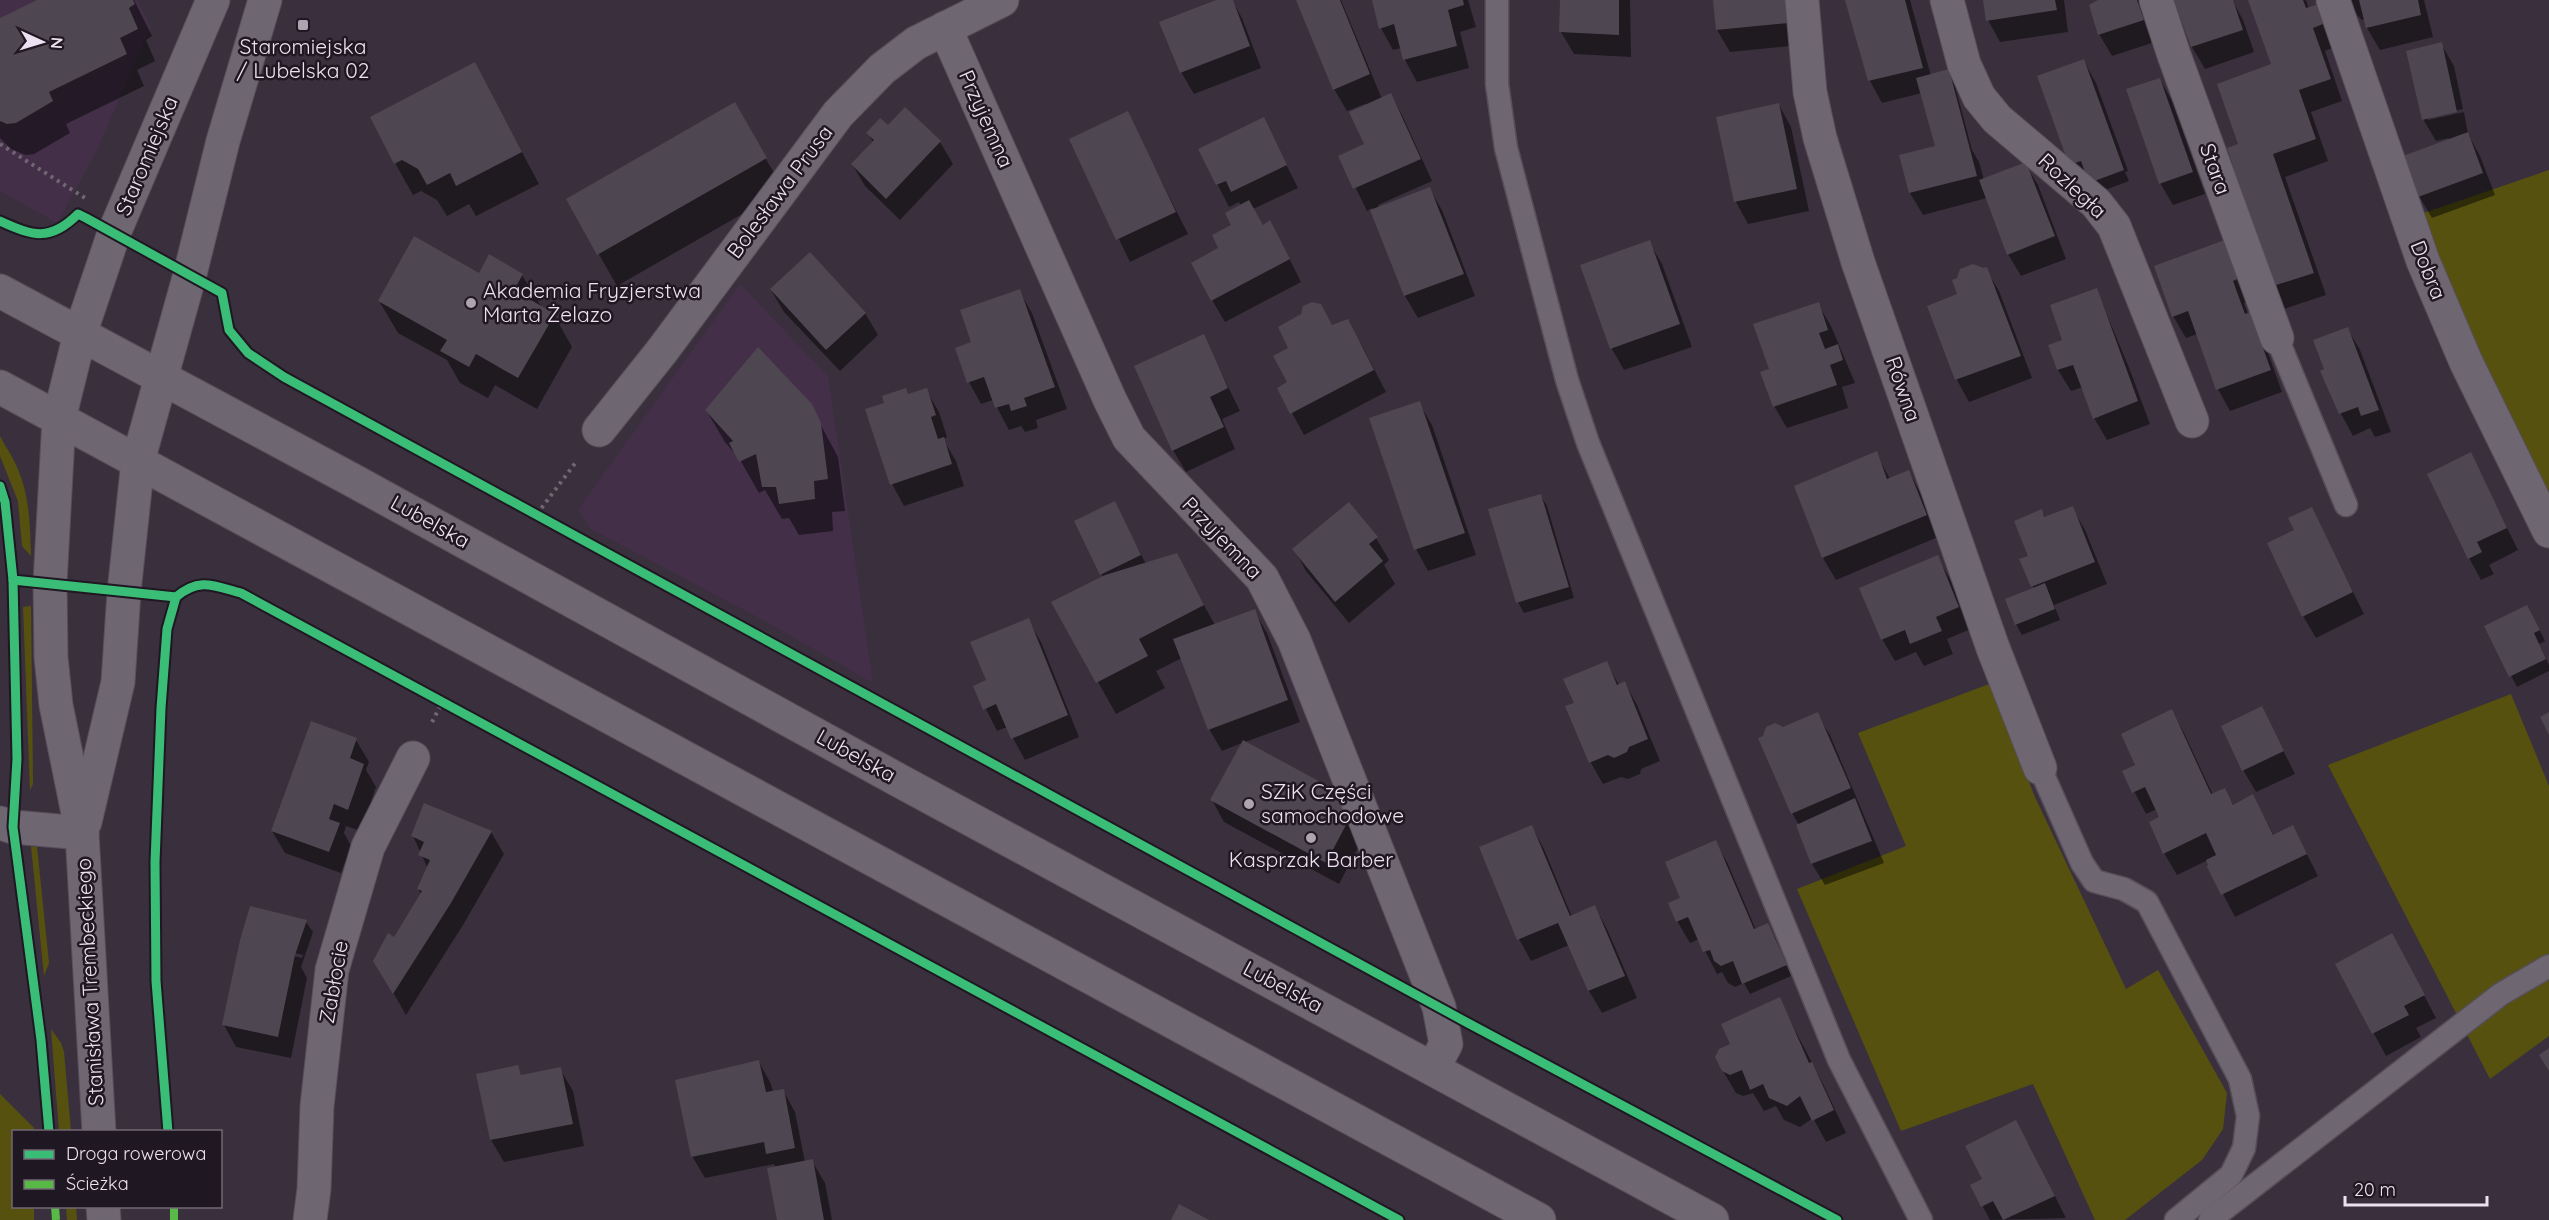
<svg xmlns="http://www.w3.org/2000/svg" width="2549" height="1220" font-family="Quicksand,sans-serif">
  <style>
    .built { fill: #442f49 }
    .green { fill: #57510f }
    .shadow { fill: #0007; fill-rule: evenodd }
    .building { fill: #4e4650 }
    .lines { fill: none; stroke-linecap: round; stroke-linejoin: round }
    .lane-casing { stroke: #564e59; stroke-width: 25 }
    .street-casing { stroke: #564e59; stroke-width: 35 }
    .secondary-casing { stroke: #564e59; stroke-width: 35 }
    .path { stroke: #6f6771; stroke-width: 4; stroke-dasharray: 3 4.5; stroke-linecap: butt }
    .lane { stroke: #6e6671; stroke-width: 22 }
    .street { stroke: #6e6671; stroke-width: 33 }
    .secondary { stroke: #6e6671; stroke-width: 33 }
    .quiet { stroke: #58b947; stroke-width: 8; stroke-dasharray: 15 8; stroke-linecap: butt }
    .cycleway-casing { stroke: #1f1722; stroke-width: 13 }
    .cycleway { stroke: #3abd76; stroke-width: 9 }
    .poi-dot { fill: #aea3b1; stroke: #1f1722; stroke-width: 2 }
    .labels { text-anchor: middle; stroke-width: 5; stroke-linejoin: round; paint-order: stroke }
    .poi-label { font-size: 21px; fill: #ece1f0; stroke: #1f1722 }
    .street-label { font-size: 21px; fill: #ece1f0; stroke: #1f1722 }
  </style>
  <rect width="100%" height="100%" fill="#3a303d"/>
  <g class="built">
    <polygon points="0,0 137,0 151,27 95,154 57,223 0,191"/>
    <polygon points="740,284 828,376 873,683 767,622 591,529 578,510"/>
  </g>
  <g class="green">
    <polygon points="2549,170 2549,500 2500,408 2421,214"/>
    <path d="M0,436c6,12 14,22 19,36 11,27 11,55 12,84l-9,-10 -4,-45 -18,-45z"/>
    <polygon points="31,606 33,784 30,790 23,607"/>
    <polygon points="1992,683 2034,795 2126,989 2158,970 2227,1093 2223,1129 2202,1160 2125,1220 2095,1220 2033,1084 1901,1131 1797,889 1906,846 1858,733"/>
    <polygon points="2511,694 2549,786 2549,1036 2490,1079 2328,765"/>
    <polygon points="31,846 37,847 49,963 44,976"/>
    <polygon points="51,1029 61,1043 64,1052 71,1131 59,1131"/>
    <polygon points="0,1094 34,1128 34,1131 14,1132 14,1206 34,1207 34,1220 0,1220"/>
    <polygon points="66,1207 76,1207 77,1220 67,1220"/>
  </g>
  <g class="shadow">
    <polygon points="41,0 134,0 152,36 146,40 155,61 137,70 144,86 66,124 70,133 34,154 26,155 11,149 0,138 0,20"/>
    <polygon points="1221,0 1232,0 1242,18 1261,68 1194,94 1181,72"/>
    <polygon points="1299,0 1341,0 1382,99 1391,95 1403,117 1432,181 1378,205 1379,208 1429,188 1442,210 1475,296 1418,318 1405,296 1372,208 1367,211 1340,156 1366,144 1366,106 1365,104 1347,111 1334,89"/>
    <polygon points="1380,0 1468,0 1476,27 1460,32 1469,68 1417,82 1405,60 1401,48 1393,50 1381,28"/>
    <polygon points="1561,0 1630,0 1631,57 1574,54 1561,32"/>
    <polygon points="1715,0 1795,0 1800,45 1730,52 1717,30"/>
    <polygon points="1847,0 1910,0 1931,76 1948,71 1954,82 1972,150 1979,162 1984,180 2025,164 2038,185 2066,259 2021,276 2008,254 1987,198 1923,215 1910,193 1901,156 1937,147 1922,93 1882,103 1870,81"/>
    <polygon points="1985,0 2064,0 2068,32 2000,42 1988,20"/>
    <polygon points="2100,0 2141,0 2155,42 2112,56 2099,34"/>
    <polygon points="2176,0 2232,0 2243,20 2254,52 2205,69 2192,47"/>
    <polygon points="2250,0 2306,0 2309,9 2315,7 2334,47 2325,51 2342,101 2311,112 2328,161 2285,177 2326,295 2284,309 2272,287 2236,170 2240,145 2273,65"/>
    <polygon points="2348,0 2424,0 2433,37 2380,50 2367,28 2365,19 2362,20 2357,15"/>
    <polygon points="2441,44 2454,66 2463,109 2428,117 2428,120 2464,112 2468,134 2480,156 2495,195 2432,218 2419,196 2449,140 2449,138 2436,141 2423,119"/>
    <polygon points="2084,61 2096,83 2128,171 2125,172 2129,181 2097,193 2070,165"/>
    <polygon points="475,64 539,184 476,216 469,204 447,216 437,200 421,191 413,195 395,163"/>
    <polygon points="2160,79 2172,101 2205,194 2173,205 2160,183"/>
    <polygon points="734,104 784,190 617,286 568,200"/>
    <polygon points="1779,105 1791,127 1809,211 1748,224 1736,202 1717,118"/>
    <polygon points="905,109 940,142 953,164 900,220 865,186 852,164 873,142 868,133 888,127"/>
    <polygon points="1127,113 1188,234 1130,262 1071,140"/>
    <polygon points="1263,119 1298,188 1253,209 1263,226 1282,244 1301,282 1225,322 1212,300 1220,248 1241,206 1239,202 1229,207 1200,150"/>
    <polygon points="2229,240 2255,299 2244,303 2248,314 2262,336 2282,392 2230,411 2218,389 2197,334 2186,338 2173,316"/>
    <polygon points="1649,242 1662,264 1692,347 1624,370 1612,349 1581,266"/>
    <polygon points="1986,269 1999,291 2032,378 1969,402 1957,380 1929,307 1959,295"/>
    <polygon points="480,275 522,275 541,306 554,315 572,347 537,409 495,385 488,398 460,383 447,360 398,333 379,301"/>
    <polygon points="2096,289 2128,365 2150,424 2107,440 2094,418 2083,387 2071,391 2058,370 2065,341"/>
    <polygon points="771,290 865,313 878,335 840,371 784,312"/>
    <polygon points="1019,291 1032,313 1067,409 1036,420 1038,428 1025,432 1021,426 1009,430 993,400 981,404 969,382 973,343"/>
    <polygon points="1818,304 1831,326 1855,383 1842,387 1848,408 1787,428 1774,406 1771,370"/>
    <polygon points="1332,327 1360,342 1386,392 1304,435 1292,413 1289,383"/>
    <polygon points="2347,328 2360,350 2391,432 2375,437 2370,428 2353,436 2332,397 2322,372 2326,370"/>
    <polygon points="1203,336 1240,411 1222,419 1235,449 1186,472 1173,450"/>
    <polygon points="926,390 939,412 947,437 943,439 956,461 964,486 904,506 892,484 908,396"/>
    <polygon points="1419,403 1432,425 1476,555 1428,571 1416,549"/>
    <polygon points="810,405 838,457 845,511 832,512 833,531 799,535 789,518 782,519 765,490 759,493 739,458 725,442 706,410"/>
    <polygon points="1876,453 1890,479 1909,472 1921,494 1938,537 1836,580 1823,558 1796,487"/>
    <polygon points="2470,454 2518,550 2489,565 2494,574 2481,580 2469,558"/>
    <polygon points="1541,496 1547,506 1574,598 1524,613 1518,602"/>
    <polygon points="1114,503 1146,564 1176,555 1215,625 1254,611 1267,633 1300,722 1245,742 1336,792 1349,815 1359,846 1339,884 1224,822 1212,800 1242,743 1222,751 1209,729 1182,658 1156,671 1165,688 1116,714 1053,602 1103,577 1076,522"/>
    <polygon points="2072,508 2085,530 2107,584 2054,605 2060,620 2022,635 2016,624 2034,589 2021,560 2030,557 2041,511 2045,518"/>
    <polygon points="2312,509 2364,614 2316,638 2303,616 2296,531"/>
    <polygon points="1376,538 1389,560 1384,565 1395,584 1349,623 1306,571 1294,549"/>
    <polygon points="1937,557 1950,579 1971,629 1947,639 1953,654 1924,666 1916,652 1895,661 1882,639"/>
    <polygon points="2533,617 2545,641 2539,644 2549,665 2549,671 2517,687 2486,627"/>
    <polygon points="1028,620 1041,642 1079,737 1025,760 1007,727 997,731 975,687 988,681"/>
    <polygon points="1606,662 1619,685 1625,683 1637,705 1660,761 1641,769 1640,774 1628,779 1621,777 1603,784 1591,763 1567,707 1576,704"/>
    <polygon points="2262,708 2295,774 2256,792 2243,770"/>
    <polygon points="2172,711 2184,733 2213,795 2224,790 2234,806 2253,796 2274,836 2293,827 2318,876 2235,917 2209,867 2208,860 2177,875 2164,853 2160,818 2157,809 2146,814 2124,772 2137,766"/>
    <polygon points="1817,714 1830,735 1884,863 1825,885 1812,864 1799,825 1792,813 1783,729"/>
    <polygon points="356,740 369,762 366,770 376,787 361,831 346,826 344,833 351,846 341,873 285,853 272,831"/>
    <polygon points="1532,827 1544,849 1572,917 1595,907 1607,929 1637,998 1602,1013 1589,991 1569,945 1531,961 1519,939"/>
    <polygon points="491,832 504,854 463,925 406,1015 375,961 395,939 422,895 418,889 428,869 413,836"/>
    <polygon points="1715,842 1728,864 1756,930 1774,936 1791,976 1750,994 1744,983 1735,987 1728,983 1722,972 1717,974 1699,939 1690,943 1677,921 1682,898"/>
    <path d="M251,908l55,14 7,10 -12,35 6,11 -16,80 -55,-11 -12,-22 17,-83zM243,940l60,15 -1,3 -59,-15z"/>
    <polygon points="2404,957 2436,1018 2416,1028 2421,1037 2386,1056 2337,965"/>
    <polygon points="1779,999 1824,1086 1846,1133 1826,1142 1813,1118 1800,1127 1784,1120 1776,1106 1764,1111 1753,1093 1743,1096 1736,1093 1723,1071 1732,1045"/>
    <polygon points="759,1062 771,1084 773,1092 783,1090 795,1112 805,1162 812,1161 825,1183 832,1220 778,1220 776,1168 774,1164 705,1178 692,1156"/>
    <polygon points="517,1067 522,1076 560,1069 573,1091 584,1146 504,1162 491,1140"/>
    <polygon points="2028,1143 2066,1218 1990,1220 1972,1186 1984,1180"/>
  </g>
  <g class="building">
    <polygon points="37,0 133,0 135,4 129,8 138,29 120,38 127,54 49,92 53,101 16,123 7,124 0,121 0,18"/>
    <polygon points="1216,0 1233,0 1250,46 1180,73 1159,22"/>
    <polygon points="1296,0 1340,0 1370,74 1333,90"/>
    <polygon points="1372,0 1463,0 1464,5 1448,10 1457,46 1403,60 1394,24 1379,29"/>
    <polygon points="1560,0 1619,0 1619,35 1559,32"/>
    <polygon points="1713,0 1786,0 1788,23 1716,30"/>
    <polygon points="1845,0 1905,0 1923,68 1868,81"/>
    <polygon points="1983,0 2055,0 2057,10 1986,21"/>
    <polygon points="2098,0 2137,0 2144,20 2098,35 2089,5"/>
    <polygon points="2174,0 2233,0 2243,30 2191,47"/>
    <polygon points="2248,0 2303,0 2306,8 2316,5 2323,24 2313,28 2331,79 2299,90 2316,139 2273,154 2314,273 2270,287 2230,170 2234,169 2227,148 2238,144 2217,84 2271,64"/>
    <polygon points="2359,0 2418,0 2421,15 2366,28"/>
    <polygon points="2442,42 2457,112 2422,120 2406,51"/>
    <polygon points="2084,59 2124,170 2089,183 2081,161 2069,165 2037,76"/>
    <polygon points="475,62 522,152 456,186 450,173 427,185 418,169 402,160 394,164 370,117"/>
    <polygon points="1949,69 1977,176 1909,193 1899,155 1935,146 1916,78"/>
    <polygon points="2160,78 2193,172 2159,184 2126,89"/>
    <polygon points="1391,93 1421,159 1353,189 1338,156 1364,144 1349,112"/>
    <polygon points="735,102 767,158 597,255 566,199"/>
    <polygon points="1779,103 1797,189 1734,202 1716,117"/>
    <polygon points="905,107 941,141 886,199 851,164 874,140 866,133 880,118 888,125"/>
    <polygon points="1128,111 1176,212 1116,240 1069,139"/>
    <polygon points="1264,117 1287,165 1231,192 1226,181 1216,185 1198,149"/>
    <polygon points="2468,132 2483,173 2418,197 2403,156"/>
    <polygon points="2026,162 2055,236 2007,255 1979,180"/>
    <polygon points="1430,187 1464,274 1404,296 1370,210"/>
    <polygon points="1249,200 1263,225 1270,220 1290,259 1211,301 1191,263 1218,248 1212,235 1231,225 1225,213"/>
    <polygon points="414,236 479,273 489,254 523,274 514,290 555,314 518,378 476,354 469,367 440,351 447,340 378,301"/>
    <polygon points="2230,238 2244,276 2233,281 2245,314 2250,312 2271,370 2216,390 2188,311 2172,317 2154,266"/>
    <polygon points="1650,240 1680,324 1610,349 1580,265"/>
    <polygon points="810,252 866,313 826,350 770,289"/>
    <polygon points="1973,264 1983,268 1987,267 2021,356 1955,380 1927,306 1957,294 1952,280 1957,278 1960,269"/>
    <polygon points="2097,288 2138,401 2093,419 2073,365 2057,370 2048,345 2062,340 2050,305"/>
    <polygon points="1020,289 1055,387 1024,398 1027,406 1011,411 1009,404 995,408 984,377 967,383 955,348 971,342 960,310"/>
    <polygon points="1312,302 1321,304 1332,325 1348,319 1374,370 1290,414 1277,388 1287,382 1273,356 1288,348 1278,327 1301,314 1303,306"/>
    <polygon points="1819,302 1828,330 1819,333 1825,349 1838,344 1843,360 1830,365 1837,385 1773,407 1760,372 1769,369 1753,324"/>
    <polygon points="2348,327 2379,410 2361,416 2358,407 2339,414 2320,371 2324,369 2313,340"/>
    <polygon points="1204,334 1228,388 1210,397 1224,427 1172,451 1134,366"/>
    <polygon points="758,347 812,404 821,423 828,479 814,481 815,499 779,504 776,487 762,487 756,454 739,462 729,443 733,441 705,410"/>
    <polygon points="906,388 908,394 927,388 936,415 931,417 938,439 944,437 952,464 890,485 865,409 884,403 882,396"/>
    <polygon points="1420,401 1465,533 1414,550 1369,418"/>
    <polygon points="1877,451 1887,479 1909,470 1927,515 1822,558 1794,486"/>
    <polygon points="2471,452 2507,528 2477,542 2482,552 2468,559 2427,474"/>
    <polygon points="1541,494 1569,587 1516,603 1488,509"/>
    <polygon points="1115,501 1141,555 1100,575 1074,521"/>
    <polygon points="1349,502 1378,537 1369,544 1383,561 1335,602 1292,549"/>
    <polygon points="2073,506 2095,562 2031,587 2019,559 2028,556 2014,521 2042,509 2044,517"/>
    <polygon points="2312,507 2353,592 2302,617 2267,543 2294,530 2288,518"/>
    <polygon points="1177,553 1204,605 1139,639 1148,656 1096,683 1051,602 1105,575"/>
    <polygon points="1938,555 1959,607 1936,617 1942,631 1910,644 1905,630 1881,640 1859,588"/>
    <polygon points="2045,583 2055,609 2015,625 2005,599"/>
    <polygon points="2527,605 2540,630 2534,633 2546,659 2509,677 2484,626"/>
    <polygon points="1255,609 1288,700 1208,730 1173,639"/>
    <polygon points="1029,618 1068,715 1011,739 996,704 983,710 973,686 986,680 970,642"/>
    <polygon points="1607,661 1617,685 1625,681 1648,739 1629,747 1627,752 1614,758 1608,755 1589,763 1565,706 1574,703 1563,679"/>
    <polygon points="2262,706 2284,751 2242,771 2221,726"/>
    <polygon points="2172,709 2211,794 2225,788 2233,805 2253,794 2273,835 2293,825 2307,854 2221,895 2207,867 2208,865 2206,860 2216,855 2206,833 2163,854 2149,822 2159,817 2145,787 2132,793 2122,771 2135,765 2121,734"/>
    <polygon points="1818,712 1851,788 1791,814 1758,738 1763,736 1766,727 1775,723 1783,727"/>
    <polygon points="2549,712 2549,735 2540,717"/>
    <polygon points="311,721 357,738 350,758 364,764 348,810 334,804 329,819 340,823 329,852 271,831"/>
    <polygon points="1243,740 1337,791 1347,823 1326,863 1210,800"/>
    <polygon points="1855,798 1872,841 1811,864 1796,825"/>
    <polygon points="424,803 492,831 451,903 393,994 373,961 388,933 394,937 422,891 417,889 430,860 418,855 424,842 411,836"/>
    <polygon points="1532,825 1570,916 1595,905 1625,976 1588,991 1558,923 1517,940 1479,847"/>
    <polygon points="1716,840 1754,929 1768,923 1787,965 1742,984 1733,961 1721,966 1714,961 1710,950 1703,952 1688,917 1676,922 1668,903 1680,898 1665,862"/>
    <polygon points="250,906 307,920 295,955 278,1037 222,1025 240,940"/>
    <polygon points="2392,933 2425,995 2404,1006 2409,1015 2372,1034 2335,964"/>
    <polygon points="1780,997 1809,1063 1812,1062 1834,1110 1812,1121 1800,1096 1787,1106 1769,1098 1763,1084 1750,1090 1742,1070 1730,1075 1722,1071 1715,1057 1719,1049 1730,1044 1721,1024"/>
    <polygon points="2549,1048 2549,1071 2539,1055"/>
    <polygon points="759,1060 766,1092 784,1089 795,1148 766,1154 764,1142 691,1157 675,1080"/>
    <polygon points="518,1065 521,1075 561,1067 573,1124 490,1140 476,1074"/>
    <polygon points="2016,1120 2055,1196 2003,1220 1993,1201 1981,1207 1970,1185 1982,1179 1965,1146"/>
    <polygon points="813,1159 824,1220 777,1220 767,1168"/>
    <polygon points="1179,1204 1209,1220 1171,1220"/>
  </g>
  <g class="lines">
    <defs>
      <g id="lane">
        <polyline points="1497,0 1497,84 1506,148 1567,380 1588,443 1839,1060 1921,1220"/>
        <polyline points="2277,338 2346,505"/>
        <polyline points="2040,768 2082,863 2094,881 2124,889 2147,902 2240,1079 2248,1116 2244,1148 2231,1175 2176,1220"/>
        <polyline points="2210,1220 2501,994 2549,966"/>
      </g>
      <g id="street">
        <polyline points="1802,0 1810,92 1820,138 1858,262 1993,648 2040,768"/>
        <polyline points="1947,0 1964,64 1979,97 1997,119 2096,203 2114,226 2192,421"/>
        <polyline points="2156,0 2174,55 2277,338"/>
        <polyline points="2333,0 2423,261 2466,362 2549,531"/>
        <polyline points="945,28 1110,400 1129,438 1262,578 1294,640 1439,1007 1446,1044 1433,1068"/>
        <polyline points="599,430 662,351 838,114 882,69 916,43 1002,0"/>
        <polyline points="0,823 13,827 82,833"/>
        <polyline points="310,1220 314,1189 317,1106 332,970 368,847 413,758"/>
      </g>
      <g id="secondary">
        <polyline points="0,291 354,481 900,781 1712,1220"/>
        <polyline points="0,387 1539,1220"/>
        <polyline points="85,822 118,682 124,592 138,461 190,274 223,141 265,0"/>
        <polyline points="99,1132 82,833 56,705 51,657 50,583 59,419 80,334 114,233 213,0"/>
        <polyline points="103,1206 104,1220"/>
      </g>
    </defs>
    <use href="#lane" class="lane-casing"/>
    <use href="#street" class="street-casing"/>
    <use href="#secondary" class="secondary-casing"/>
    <g class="path">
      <polyline points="0,144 85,198"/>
      <polyline points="537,514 576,462"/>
      <polyline points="432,722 443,701"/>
    </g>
    <use href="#lane" class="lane"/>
    <use href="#street" class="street"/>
    <use href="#secondary" class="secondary"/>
    <g class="quiet">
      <polyline points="55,1206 56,1220"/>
      <polyline points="174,1206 174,1220"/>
    </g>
    <defs>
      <g id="cycleway">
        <path d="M0,221c33,15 50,21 78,-7l8,4 136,75 7,37 19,23 36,24 1182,645 371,198"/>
        <path d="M0,486l5,16 8,78 163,17c24,-20 38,-11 65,-4l1158,627"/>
        <polyline points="13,580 17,759 13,827 41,1040 49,1132"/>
        <polyline points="168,1132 156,981 155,862 161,708 167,629 176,597"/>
      </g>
    </defs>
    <use href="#cycleway" class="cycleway-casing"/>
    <use href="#cycleway" class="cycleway"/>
  </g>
  <g class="poi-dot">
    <rect x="297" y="19" width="12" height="12" rx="3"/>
    <circle cx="471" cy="303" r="6"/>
    <circle cx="1249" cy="804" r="6"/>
    <circle cx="1311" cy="838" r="6"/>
  </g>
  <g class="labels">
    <g class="poi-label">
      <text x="303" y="54">Staromiejska<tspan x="303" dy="24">/ Lubelska 02</tspan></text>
      <text x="483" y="298" text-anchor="start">Akademia Fryzjerstwa<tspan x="483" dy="24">Marta Żelazo</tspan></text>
      <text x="1261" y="799" text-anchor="start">SZiK Części<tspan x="1261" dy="24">samochodowe</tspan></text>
      <text x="1311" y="867">Kasprzak Barber</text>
    </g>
    <g class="street-label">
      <text transform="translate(986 119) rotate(66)" y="7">Przyjemna</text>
      <text transform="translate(147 156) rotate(-67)" y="7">Staromiejska</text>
      <text transform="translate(2215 169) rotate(70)" y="7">Stara</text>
      <text transform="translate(2072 186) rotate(43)" y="7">Rozległa</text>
      <text transform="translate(780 192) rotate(-53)" y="7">Bolesława Prusa</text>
      <text transform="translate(2428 270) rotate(68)" y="7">Dobra</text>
      <text transform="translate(1903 389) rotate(71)" y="7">Równa</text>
      <text transform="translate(430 522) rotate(29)" y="7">Lubelska</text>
      <text transform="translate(1222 538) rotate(46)" y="7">Przyjemna</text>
      <text transform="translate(856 756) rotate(29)" y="7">Lubelska</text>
      <text transform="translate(90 982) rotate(-93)" y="7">Stanisława Trembeckiego</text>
      <text transform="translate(334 982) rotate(-80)" y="7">Zabłocie</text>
      <text transform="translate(1283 987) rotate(28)" y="7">Lubelska</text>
    </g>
  </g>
  <rect x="12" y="1130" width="210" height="78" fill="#1f1722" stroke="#716874" stroke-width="1.5"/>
  <rect x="24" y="1150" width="30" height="9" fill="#3abd76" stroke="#716874" stroke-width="1.5"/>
  <text x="66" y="1160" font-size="18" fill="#ece1f0">Droga rowerowa</text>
  <rect x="24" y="1180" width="30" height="9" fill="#58b947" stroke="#716874" stroke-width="1.5"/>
  <text x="66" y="1190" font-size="18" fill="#ece1f0">Ścieżka</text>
  <g transform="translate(42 42) rotate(94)" stroke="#1f1722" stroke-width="4.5" paint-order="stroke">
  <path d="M0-4.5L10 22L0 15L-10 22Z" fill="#ece1f0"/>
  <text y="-9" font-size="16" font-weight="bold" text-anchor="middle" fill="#ece1f0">N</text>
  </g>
  <path d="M2345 1196v9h142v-9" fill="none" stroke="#ece1f0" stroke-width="3"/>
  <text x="2354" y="1196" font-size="18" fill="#ece1f0" stroke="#1f1722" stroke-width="4.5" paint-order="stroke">20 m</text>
</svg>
